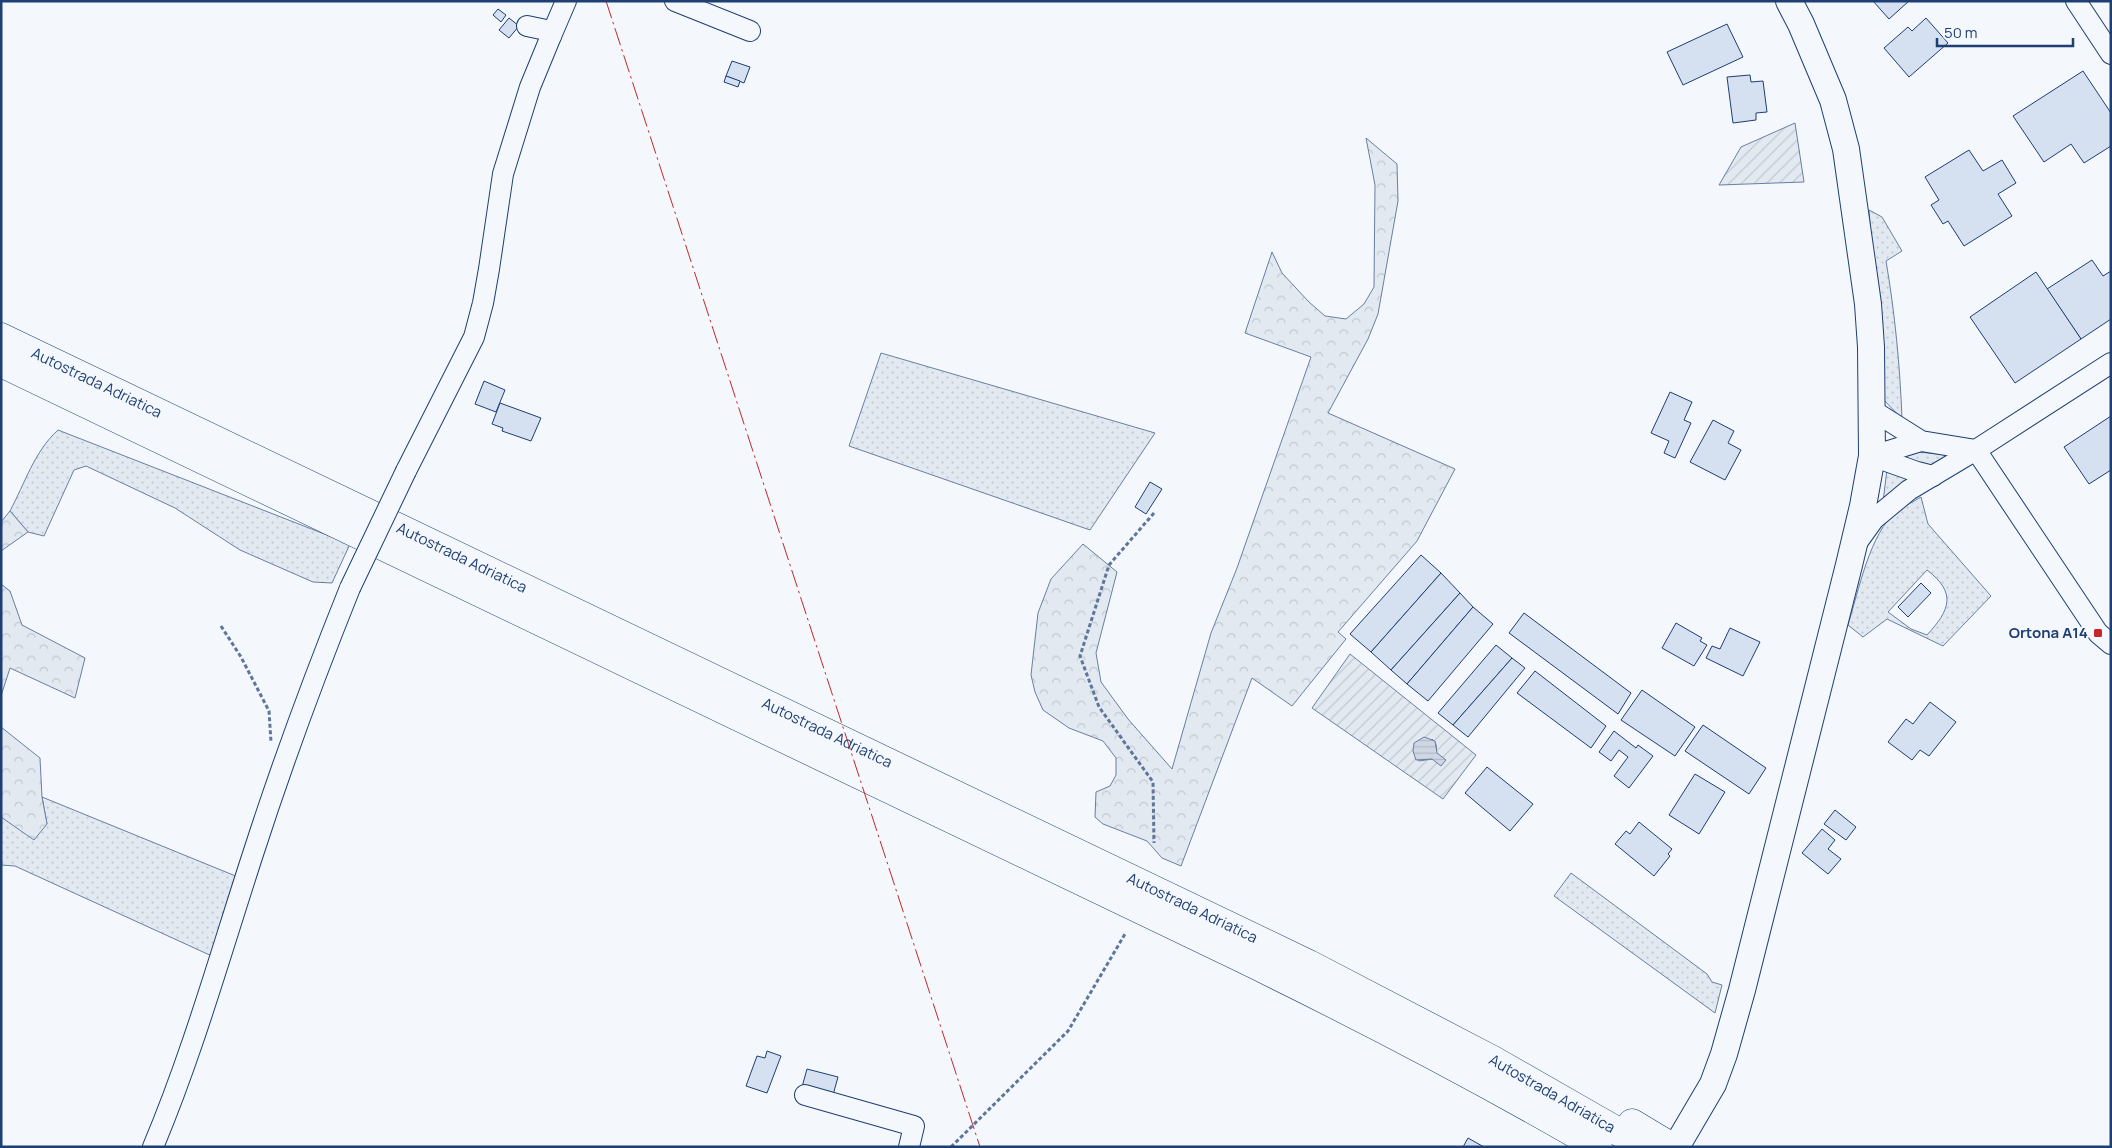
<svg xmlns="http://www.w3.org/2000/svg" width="2112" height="1148" font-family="Manrope,sans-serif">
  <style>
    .grass { fill: url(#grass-dots); stroke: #687fa3; fill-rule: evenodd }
    .forest { fill: url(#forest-crowns); stroke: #687fa3 }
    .garden { fill: url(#garden-furrows); stroke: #687fa3; fill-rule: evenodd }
    .water { fill: url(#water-rules); stroke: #687fa3 }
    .building { fill: #d5e0f0; stroke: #1d3f73 }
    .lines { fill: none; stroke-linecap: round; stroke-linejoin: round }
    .minor-casing { stroke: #1d3f73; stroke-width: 22 }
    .major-casing { stroke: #1d3f73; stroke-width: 28 }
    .highway-casing { stroke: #1d3f73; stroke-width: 29 }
    .path { stroke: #5e769c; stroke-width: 3; stroke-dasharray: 4 2.5; stroke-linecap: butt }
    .minor { stroke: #f4f7fb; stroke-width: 20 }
    .major { stroke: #f4f7fb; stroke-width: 26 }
    .highway { stroke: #f4f7fb; stroke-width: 28 }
    .minor-bridge-casing { stroke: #1d3f73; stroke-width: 22; stroke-linecap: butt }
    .minor-bridge { stroke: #f4f7fb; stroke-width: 20 }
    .power { stroke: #c62828; stroke-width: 1; stroke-dasharray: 18 4 2.5 4; stroke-linecap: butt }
    .poi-dot { fill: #c62828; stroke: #f4f7fb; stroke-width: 2 }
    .labels { text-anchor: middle; stroke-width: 4; stroke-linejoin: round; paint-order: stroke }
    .street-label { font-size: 15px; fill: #1d3f73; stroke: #f4f7fb }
    .poi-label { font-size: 15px; font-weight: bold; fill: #1d3f73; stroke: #f4f7fb; text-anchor: end }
  </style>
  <defs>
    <pattern id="grass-dots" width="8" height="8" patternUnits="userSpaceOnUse" patternTransform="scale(1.25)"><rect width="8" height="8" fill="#e3e9f0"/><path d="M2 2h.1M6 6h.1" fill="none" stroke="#c2c9d1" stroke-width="1.8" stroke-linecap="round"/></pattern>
    <pattern id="forest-crowns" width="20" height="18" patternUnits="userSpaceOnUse" patternTransform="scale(1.25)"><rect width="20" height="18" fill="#e3e9f0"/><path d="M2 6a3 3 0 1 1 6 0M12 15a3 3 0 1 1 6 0" fill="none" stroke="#c2c9d1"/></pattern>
    <pattern id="garden-furrows" width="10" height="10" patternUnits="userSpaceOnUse" patternTransform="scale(1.25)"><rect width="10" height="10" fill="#e3e9f0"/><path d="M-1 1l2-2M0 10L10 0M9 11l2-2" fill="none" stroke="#c2c9d1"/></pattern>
    <pattern id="water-rules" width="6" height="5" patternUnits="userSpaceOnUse" patternTransform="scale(1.25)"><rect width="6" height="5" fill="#cfd7e4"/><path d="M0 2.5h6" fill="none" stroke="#b1bac7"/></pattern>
  </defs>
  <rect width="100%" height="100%" fill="#f4f7fb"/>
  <g class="grass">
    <path d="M1869,210l13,7 20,34 -16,10c9,53 14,105 16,158l-19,-20z"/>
    <polygon points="881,353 1155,433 1090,530 849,446"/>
    <path d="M58,430l292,114 -18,39 -19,-1 -73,-32 -65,-42 -89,-42 -12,4 -30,66 -16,-4 -18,-21c15,-28 24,-59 48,-81z"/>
    <polygon points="1919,452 1947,455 1935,468 1898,459"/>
    <polygon points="1887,469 1914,482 1883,502"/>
    <path d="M1921,497l7,27 63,72 -48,50 -56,-27 -24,18 -15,-12c10,-32 22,-93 49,-114 7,-5 16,-9 24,-14zM1927,570c30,23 23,40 0,65l-16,-6 -23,-17z"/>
    <polygon points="42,797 238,877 214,957 15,866 1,865 1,817 47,824"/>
    <polygon points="1571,873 1707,974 1712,982 1722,985 1715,1013 1554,896"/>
  </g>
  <g class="forest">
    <polygon points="1366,138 1397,164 1398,201 1378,314 1368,339 1328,413 1455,469 1417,541 1338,632 1346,639 1292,706 1252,678 1181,866 1162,858 1147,841 1103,824 1095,817 1096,792 1110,786 1116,775 1116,758 1103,741 1069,728 1043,710 1035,692 1031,675 1038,613 1051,579 1083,544 1117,572 1096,653 1101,682 1128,719 1172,769 1211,633 1237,568 1311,357 1245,333 1272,252 1282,273 1309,302 1325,316 1346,319 1364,304 1374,287 1375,185"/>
    <polygon points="10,511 28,532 1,551 1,522"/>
    <polygon points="1,584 10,591 22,625 85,658 75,698 10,668 1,696"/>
    <polygon points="1,727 40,758 42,797 47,824 34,840 1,817"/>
  </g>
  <g class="garden">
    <polygon points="1795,123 1804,182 1719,185 1741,147"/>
    <path d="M1350,654l126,101 -33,44 -131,-91zM1432,739c7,6 5,13 0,20l-13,2 -3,-4z"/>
  </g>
  <polygon class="water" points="1424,737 1435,741 1437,753 1446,760 1441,766 1432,759 1416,760 1413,751 1414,743"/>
  <g class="building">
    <polygon points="1873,1 1909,1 1889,19"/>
    <polygon points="498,9 506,15 501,22 493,15"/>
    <polygon points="509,18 519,26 509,38 499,30"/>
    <polygon points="1926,18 1948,43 1909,77 1884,48 1908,27 1912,31"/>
    <polygon points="1727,24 1743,57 1683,85 1667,52"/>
    <polygon points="732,61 750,67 744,83 726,76"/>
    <polygon points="2083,71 2111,113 2111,146 2084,163 2071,144 2044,162 2013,116"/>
    <polygon points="1750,75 1751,82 1763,81 1767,112 1756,113 1756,120 1733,123 1727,77"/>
    <polygon points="726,76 740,81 738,87 724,82"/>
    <polygon points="1969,150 1983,171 2002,160 2016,183 1998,194 2012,216 1964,246 1948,221 1943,224 1931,205 1939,200 1925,177"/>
    <polygon points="2092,260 2103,276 2111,271 2111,319 2081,339 2047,289"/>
    <polygon points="2036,272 2081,339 2015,383 1970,317"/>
    <polygon points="484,381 505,390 496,412 475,404"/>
    <polygon points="1670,392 1692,402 1684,420 1691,423 1675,458 1664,453 1669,441 1651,433"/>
    <polygon points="500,403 541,418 531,441 502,431 503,428 492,424"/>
    <polygon points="2111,416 2111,470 2089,484 2064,447"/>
    <polygon points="1713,420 1734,431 1728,443 1741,450 1725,480 1690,462"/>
    <polygon points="1150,482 1162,489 1146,514 1135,507"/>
    <polygon points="1421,555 1441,573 1371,652 1350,634"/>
    <polygon points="1441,573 1460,593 1391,670 1371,652"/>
    <polygon points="1921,583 1931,593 1908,617 1898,607"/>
    <polygon points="1460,593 1473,607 1407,684 1391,670"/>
    <polygon points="1473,607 1493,624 1428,701 1407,684"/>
    <polygon points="1524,613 1631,693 1618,714 1509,633"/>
    <polygon points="1676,623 1702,638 1700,641 1707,645 1694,666 1662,648"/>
    <polygon points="1730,628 1760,642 1743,676 1706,658 1712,646 1720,649"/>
    <polygon points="1496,645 1512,658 1453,725 1438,713"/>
    <polygon points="1512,658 1525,668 1468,737 1453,725"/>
    <polygon points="1535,671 1606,726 1591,748 1517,693"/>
    <polygon points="1642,690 1695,727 1675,756 1621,720"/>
    <polygon points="1930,702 1956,722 1929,756 1920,750 1912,760 1888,742 1906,719 1913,724"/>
    <polygon points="1703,725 1766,768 1749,794 1685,751"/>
    <polygon points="1614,731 1636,748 1638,745 1653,756 1629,788 1614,776 1628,757 1619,750 1611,761 1599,752"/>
    <polygon points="1487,767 1533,804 1510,831 1465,793"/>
    <polygon points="1695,774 1725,792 1699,834 1669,815"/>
    <polygon points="1835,810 1856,827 1846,840 1824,824"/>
    <polygon points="1639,822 1672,849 1668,854 1670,856 1654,876 1615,844 1626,831 1630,834"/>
    <polygon points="1822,829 1835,840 1828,849 1841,859 1828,874 1802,853"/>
    <polygon points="767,1051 781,1056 767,1093 746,1086 757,1056 765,1058"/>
    <polygon points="807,1069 838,1077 833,1095 802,1087"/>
    <polygon points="1468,1138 1484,1147 1463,1147"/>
  </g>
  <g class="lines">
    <defs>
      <g id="minor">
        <polyline points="675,1 750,31"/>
        <polyline points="2076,1 2111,54"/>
        <polyline points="551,36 566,1"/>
        <polyline points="1872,410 1921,441 1976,450 2098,633 2111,644"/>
        <polyline points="1872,456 1917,472 1933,476"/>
        <polyline points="1872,456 1921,441"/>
        <polyline points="406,471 474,337 483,303 489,269 503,174 530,87 551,36 546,30 527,26"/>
        <polyline points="1856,544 1874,519 1909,490 1976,450 2111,363"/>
        <polyline points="805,1095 914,1126 909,1147"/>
        <path d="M153,1147c40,-95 68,-195 100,-293 29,-90 62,-179 97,-266"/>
      </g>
      <polyline id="major" points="1676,1147 1713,1084 1724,1054 1742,990 1849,565 1863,506 1872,456 1871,347 1868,304 1846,149 1833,100 1801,24 1789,1"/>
      <g id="highway">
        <path id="s1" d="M1,337l1308,627 184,96 152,87"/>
        <path d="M1,363l1240,595c121,59 240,121 357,189"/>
        <polyline points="1632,1123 1672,1147"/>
      </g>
    </defs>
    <use href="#minor" class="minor-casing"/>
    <use href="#major" class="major-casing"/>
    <use href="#highway" class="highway-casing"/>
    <g class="path">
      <polyline points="1154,513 1109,565 1080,656 1099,707 1153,782 1154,843"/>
      <polyline points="221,626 241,657 269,711 271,742"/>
      <polyline points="951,1147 1068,1031 1125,934"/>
    </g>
    <use href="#minor" class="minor"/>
    <use href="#major" class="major"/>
    <use href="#highway" class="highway"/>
    <defs>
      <polyline id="minor-bridge" points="350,588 406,471"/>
    </defs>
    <use href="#minor-bridge" class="minor-bridge-casing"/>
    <use href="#minor-bridge" class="minor-bridge"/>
    <polyline class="power" points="606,1 980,1147"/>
  </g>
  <rect class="poi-dot" x="2093" y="628" width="10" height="10" rx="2.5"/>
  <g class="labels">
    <g class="street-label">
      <text dy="5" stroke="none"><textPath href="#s1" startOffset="106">Autostrada Adriatica</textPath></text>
      <text dy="5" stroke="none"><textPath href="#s1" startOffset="511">Autostrada Adriatica</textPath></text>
      <text dy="5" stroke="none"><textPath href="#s1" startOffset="916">Autostrada Adriatica</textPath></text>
      <text dy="5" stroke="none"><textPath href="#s1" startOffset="1321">Autostrada Adriatica</textPath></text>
      <text dy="5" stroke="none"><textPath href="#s1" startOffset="1726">Autostrada Adriatica</textPath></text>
    </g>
    <g class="poi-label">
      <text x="2088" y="638">Ortona A14</text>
    </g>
  </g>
  <rect width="2112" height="1148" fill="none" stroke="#1d3f73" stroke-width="5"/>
  <path d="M1937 38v8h136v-8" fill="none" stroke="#1d3f73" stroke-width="2.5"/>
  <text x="1944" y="38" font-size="15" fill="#1d3f73" stroke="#f4f7fb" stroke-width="4" paint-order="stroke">50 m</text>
</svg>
